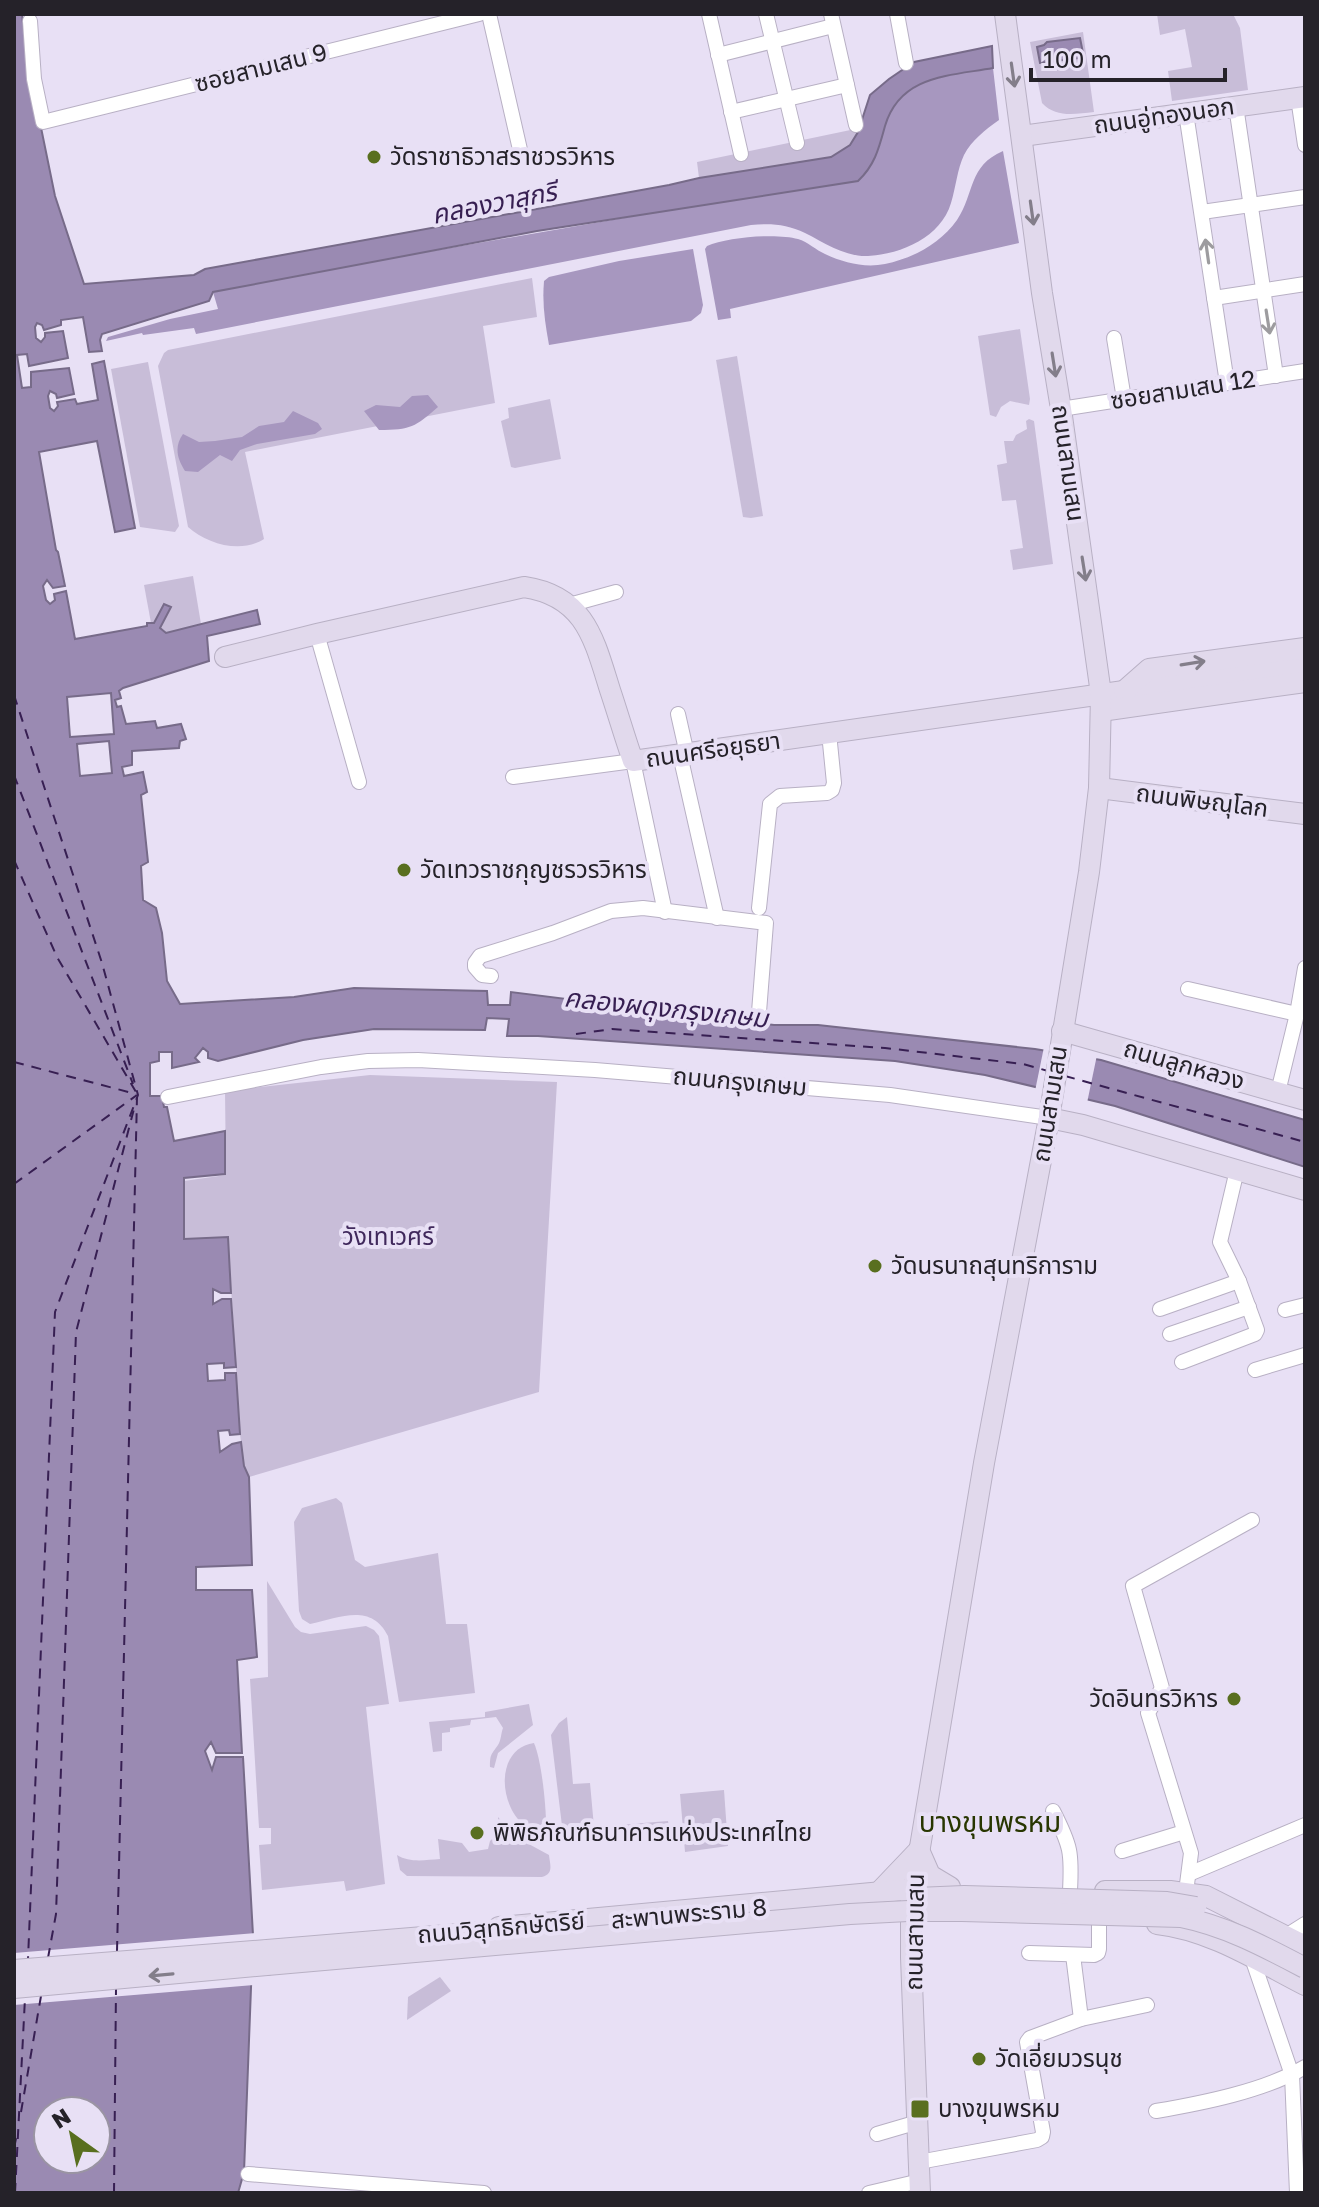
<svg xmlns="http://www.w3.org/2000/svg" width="1319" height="2207" font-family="'Golos Text','Noto Sans Thai',sans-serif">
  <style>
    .green { fill: #c8bdd8 }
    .forest { fill: #a797bf }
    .water { fill: #9a8ab2; stroke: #776b89; stroke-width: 2; fill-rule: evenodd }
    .pier { fill: #e8e0f5 }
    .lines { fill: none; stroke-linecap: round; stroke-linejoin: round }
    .ferry { stroke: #371f52; stroke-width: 2; stroke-dasharray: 10 8; stroke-linecap: butt }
    .street-casing { stroke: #b8b0c4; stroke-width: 16 }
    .secondary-casing { stroke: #b8b0c4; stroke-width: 22 }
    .street { stroke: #fff; stroke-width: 14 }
    .secondary { stroke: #e1d9ec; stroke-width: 20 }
    .secondary-bridge-casing { stroke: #b8b0c4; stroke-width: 22; stroke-linecap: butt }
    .secondary-bridge { stroke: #e1d9ec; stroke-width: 20 }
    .oneway { stroke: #837e8a }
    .oneway2 { stroke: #9d9c9f }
    .poi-dot { fill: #596f1f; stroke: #e8e0f5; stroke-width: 3 }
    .labels { text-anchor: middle; stroke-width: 8; stroke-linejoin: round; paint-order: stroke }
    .street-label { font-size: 24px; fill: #252229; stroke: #e8e0f5 }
    .poi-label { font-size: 24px; fill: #252229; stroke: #e8e0f5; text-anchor: start }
    .park-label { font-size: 24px; fill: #40285c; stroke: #e8e0f5 }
    .water-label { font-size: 26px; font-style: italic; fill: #371f52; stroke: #e8e0f5 }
    .quarter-label { font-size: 28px; fill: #283600; stroke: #e8e0f5 }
  </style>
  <rect width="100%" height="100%" fill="#e8e0f5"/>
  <g class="green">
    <polygon points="1157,14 1233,14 1240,28 1248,90 1172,101 1168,71 1192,67 1185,29 1160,35"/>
    <path d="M1083,32l11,80c-19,2 -38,6 -52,-9l-12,-61z"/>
    <polygon points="860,128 850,145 831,157 699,178 697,162"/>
    <path d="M532,278l5,39 -54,9 12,77 -250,49 19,87c-23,15 -57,5 -76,-12l-30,-161 6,-13 4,-3z"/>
    <polygon points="1020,329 1030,399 1029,405 1010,401 1001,407 996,417 990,415 978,336"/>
    <polygon points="737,356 763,516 751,518 743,517 716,360"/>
    <polygon points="148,362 179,526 175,532 140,527 111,369"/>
    <polygon points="550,399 561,459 515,468 511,467 501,421 509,418 508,408"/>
    <polygon points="1029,419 1034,421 1053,564 1013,570 1010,550 1023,548 1016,500 1002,501 997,465 1007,463 1004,441 1013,441 1016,435 1027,429 1026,421"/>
    <polygon points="193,576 201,624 165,633 151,623 144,585"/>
    <polygon points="370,1075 557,1082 539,1392 249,1477 244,1466 240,1434 228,1238 184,1239 184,1181 226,1175 225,1091"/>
    <path d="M336,1498l6,5 13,57 10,7 73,-14 8,71h21l8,69 -76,9 -11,-66c-17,-34 -49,-18 -78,-12l-8,-5 -3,-8 -5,-89 8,-14z"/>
    <polygon points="267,1581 295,1627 301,1632 310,1634 366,1626 374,1630 379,1636 389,1704 366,1707 385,1884 346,1891 344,1881 262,1890 259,1845 271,1844 271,1828 259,1828 250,1679 268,1677"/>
    <path d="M529,1704l4,21 -35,28 -4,15 -4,-1c0,-13 1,-12 8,-22 3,-4 3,-12 5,-17l-7,-11 -25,3 -1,5 -20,3v4l-8,1v18l-9,1 -4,-30 56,-5v-5z"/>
    <polygon points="567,1717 573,1784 590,1783 594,1827 668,1821 669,1827 563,1834 551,1735 559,1723"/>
    <path d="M534,1743c8,18 13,70 12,90l-3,2c-44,-9 -54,-86 -9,-92z"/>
    <polygon points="724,1790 728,1846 685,1852 680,1794"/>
    <path d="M498,1817l16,19 35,19c1,10 5,19 -7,22l-135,-1 -7,-6 -3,-15c13,8 28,5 43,4l-2,-20 24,4 7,9 19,-3 2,-8 9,-8z"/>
    <polygon points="440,1977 451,1991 407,2020 408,1997"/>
  </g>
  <g class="forest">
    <path d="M993,68l6,52c-14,10 -27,20 -35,35 -7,15 -8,32 -13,48 -10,34 -49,51 -83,53 -23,1 -43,-13 -63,-23 -18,-9 -35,-10 -54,-8l-555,109 -2,-6 -51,7 -1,-2 -36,8 2,-4 62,-18 48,-10 -5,-17 156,-30 341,-59 103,-15 74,-68c18,-46 64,-45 106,-52z"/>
    <path d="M1003,151l16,92 -289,66 1,9 -13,2 -13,-71 2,-3c20,-9 70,-13 91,-7 10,3 18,11 27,15 19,9 40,14 60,10 28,-6 55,-20 72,-44 18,-27 11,-54 46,-69z"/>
    <path d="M693,249l10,56 -2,8 -10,8 -142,24c-4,-22 -7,-42 -5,-64l5,-4 70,-16z"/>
    <path d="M428,395l10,12c-23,20 -27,23 -59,23l-15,-19 12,-6 24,2 12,-11z"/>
    <path d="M293,411l25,12 4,6 -7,5 -58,10 -17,6 -8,11 -12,-6 -22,17 -13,-1c-8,-13 -11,-24 -2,-37l16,8 16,-1 27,-4 17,-11 25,-4z"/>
  </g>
  <g class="water">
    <path d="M14,14h8l8,73 7,21 18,88 29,88 110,-9 11,-6 464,-84 30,-7 132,-21 19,-12 8,-13 12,-37 19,-16 25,-17 78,-16 1,22c-44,8 -93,7 -108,58 -6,22 -10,39 -27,55l-321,50 -324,61 -4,9 -107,33 -2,6 2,11 -13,1 -6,-35 -22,3v5l-17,5 -2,-5 -5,-2 -2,4 1,11 5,4 4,-5v-4l18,-2 5,27 -39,8 -2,-12 -10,1 5,33 9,-1v-15l38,-4 5,26 -17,4 -1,-4 -6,-3 -2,5 2,12 4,3 4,-5 -1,-4 18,-3 2,5 21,-4 -6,-36 12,-3 31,167 -20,4 -18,-91 -58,11 17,98 2,2 7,34 -12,2 -6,-8 -4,6 3,14 4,4 5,-4 -1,-6 12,-3 9,48 72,-13v-3h7l10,-19 7,3 -11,21 6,5 91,-23 3,14 -53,12 2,25 -86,27 -4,3 2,7 -6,2 2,7 4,-1 5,18 29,-3 2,7 24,-4 5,15 -6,2 -1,7 -47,3v14l-10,2 2,9 19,-4 4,20 -6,3 7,67 -7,4 2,34 13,8 6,25 5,48 13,23 114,-7 60,-9 133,3 1,14h22l1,-13 263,33h44l217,24 66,11 204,60v47l-190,-61 -130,-31 -90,-14 -357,-25h-31l2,-17 -22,-1 -2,12 -111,-1 -71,11 -85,21 -10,-3v-6l-5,-4 -8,10 4,4 -27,6v-16h-13v9l-9,2v33h12l2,11h3l7,34 51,-10v43l-41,4v61l44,-2 3,56h-10l-8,-4v15l9,-5h9l5,68 -12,1v-5l-17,1 1,17 17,-1v-7h11l4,61 -10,1 -1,-5 -11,1 2,21 12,-8 9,-2 3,24 5,11 3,88 -56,2v23h56l5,67 -20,3 5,93h-26l-5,-11 -6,9 7,19 4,-13h27l10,178 -9,237 -6,21h-224zM111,693l3,41 -44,3 -3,-40zM109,741l3,32 -32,3 -3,-32zM48,2111h48v48h-48z"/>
    <polygon points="1080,38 1083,53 1079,58 1040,63 1037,47 1044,45 1047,42"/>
  </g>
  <g class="pier">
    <polygon points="1044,1047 1097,1055 1087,1103 1035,1091"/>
    <polygon points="257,1933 254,1985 14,2005 14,1953"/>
  </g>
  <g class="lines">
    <g class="ferry">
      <polyline points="14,695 102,963 138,1095 55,1312 28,1959"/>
      <polyline points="14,775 133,1084"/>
      <polyline points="14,860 57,957 136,1092"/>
      <polyline points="576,1034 612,1029 885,1048 1023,1064 1048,1071"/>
      <polyline points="14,1062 136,1094"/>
      <polyline points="1065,1076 1305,1142"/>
      <polyline points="14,1184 137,1095"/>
      <polyline points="117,1951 137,1097"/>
      <polyline points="48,1958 56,1914 76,1332 135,1105"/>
      <polyline points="21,2112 41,1996"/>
      <polyline points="14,2148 17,2134"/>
      <polyline points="15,2193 25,1998"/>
      <polyline points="114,2193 116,1989"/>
    </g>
    <defs>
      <g id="street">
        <polyline points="489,14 521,154"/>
        <polyline points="709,14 741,154"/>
        <polyline points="766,14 797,143"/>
        <polyline points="831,14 856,125"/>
        <polyline points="897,14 906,63"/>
        <polyline points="30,21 34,79 43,122 479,14"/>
        <polyline points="718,55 833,26"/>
        <polyline points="1298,98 1305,145"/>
        <polyline points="1236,106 1276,376"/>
        <polyline points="731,112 847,85"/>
        <polyline points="1186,113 1227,383"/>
        <polyline points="1202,212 1305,197"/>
        <polyline points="1214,298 1305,284"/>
        <polyline points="1114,338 1124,399"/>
        <polyline points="1061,409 1305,371"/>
        <polyline points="569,605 616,592"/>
        <polyline points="317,634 359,782"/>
        <polyline points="678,714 687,754"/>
        <polyline points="680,755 717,918"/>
        <polyline points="513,777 633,761 665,912"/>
        <polyline points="759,908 770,804 780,796 827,793 832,790 834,783 829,733"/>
        <polyline points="491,976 482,975 475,967 475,963 480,956 553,933 611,911 643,908 766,923 759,1012"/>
        <polyline points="1188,989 1297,1014"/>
        <polyline points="1278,1092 1297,1014 1305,968"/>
        <polyline points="168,1097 321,1067 368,1061 418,1060 595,1070 890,1095 1049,1118"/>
        <polyline points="1160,1309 1239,1281"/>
        <polyline points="1285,1310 1305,1305"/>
        <polyline points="1170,1334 1249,1307"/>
        <polyline points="1182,1362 1255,1334 1257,1330 1239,1281 1220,1242 1237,1170"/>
        <polyline points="1255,1370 1305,1355"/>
        <path d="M1053,1811c18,35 19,42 17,80"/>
        <polyline points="1122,1851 1184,1832"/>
        <polyline points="1189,1874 1305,1825"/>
        <polyline points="1186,1892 1191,1853 1148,1713 1162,1688 1133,1586 1252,1520"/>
        <polyline points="1286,1936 1305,1924"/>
        <polyline points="1029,1953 1094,1955 1098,1953 1099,1949 1099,1921"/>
        <polyline points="1073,1955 1081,2019"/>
        <polyline points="1252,1958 1292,2075 1297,2193"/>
        <path d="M1156,2111c47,-8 108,-20 149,-44"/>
        <polyline points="877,2134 918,2122"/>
        <polyline points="919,2162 1037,2140 1042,2137 1043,2132 1027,2042 1030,2038 1081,2019 1147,2005"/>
        <polyline points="248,2174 484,2193"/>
        <polyline points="869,2193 920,2181"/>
      </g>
      <g id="secondary">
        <polyline points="1022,136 1305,97"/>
        <path d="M225,657l92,-23 207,-47c61,9 70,52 86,103 8,24 15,48 23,71l491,-70 181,-24"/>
        <polyline points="1124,691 1149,669 1305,648"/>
        <polyline points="1101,711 1305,682"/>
        <polyline points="1099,788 1305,814"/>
        <polyline points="1062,1031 1305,1100"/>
        <polyline points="1049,1118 1083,1125 1305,1190"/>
        <polyline points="919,1850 930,1875 950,1887"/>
        <polyline points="1105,1891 1170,1891 1206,1896 1305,1946"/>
        <polyline points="879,1892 919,1850"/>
        <path d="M1157,1924c54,6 101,37 148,61"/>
        <polyline points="499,1927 926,1888"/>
        <polyline points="14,1970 267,1950"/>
        <polyline points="14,1988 267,1965"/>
        <polyline points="920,2193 911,1957 911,1901 984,1463 1049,1118 1089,872 1099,788 1101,694 1061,409 1042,293 1005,14"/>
      </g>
    </defs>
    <use href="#street" class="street-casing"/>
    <use href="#secondary" class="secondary-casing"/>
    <use href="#street" class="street"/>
    <use href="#secondary" class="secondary"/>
    <defs>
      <g id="secondary-bridge">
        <polyline points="917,1898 964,1896 1167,1902 1196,1907"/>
        <polyline points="267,1950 518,1929"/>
        <path d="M267,1965l583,-51 58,-3h54l219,6c45,9 84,30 124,51"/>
      </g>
    </defs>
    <use href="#secondary-bridge" class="secondary-bridge-casing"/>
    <use href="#secondary-bridge" class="secondary-bridge"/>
  </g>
  <defs><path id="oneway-shaft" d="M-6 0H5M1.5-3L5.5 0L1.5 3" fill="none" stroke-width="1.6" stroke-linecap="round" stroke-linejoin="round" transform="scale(2)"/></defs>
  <g class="oneway">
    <use href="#oneway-shaft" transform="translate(1013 75) rotate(82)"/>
    <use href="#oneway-shaft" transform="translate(1032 213) rotate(82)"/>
    <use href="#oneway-shaft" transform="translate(1054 365) rotate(81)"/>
    <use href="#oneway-shaft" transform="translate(1084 569) rotate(81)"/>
    <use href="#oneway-shaft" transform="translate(1193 663) rotate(-9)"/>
    <use href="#oneway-shaft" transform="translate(161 1975) rotate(175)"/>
  </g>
  <g class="oneway2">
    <use href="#oneway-shaft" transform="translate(1207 251) rotate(-98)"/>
    <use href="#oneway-shaft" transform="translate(1268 322) rotate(81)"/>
  </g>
  <g class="poi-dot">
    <circle cx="374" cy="157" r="8"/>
    <circle cx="404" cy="870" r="8"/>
    <circle cx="875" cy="1266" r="8"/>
    <circle cx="1234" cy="1699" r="8"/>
    <circle cx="477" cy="1833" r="8"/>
    <circle cx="979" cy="2059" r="8"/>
    <rect x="910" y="2099" width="20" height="20" rx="4"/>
  </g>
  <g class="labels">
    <g class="street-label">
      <text transform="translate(261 68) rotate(-14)" y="8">ซอยสามเสน 9</text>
      <text transform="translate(1164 116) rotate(-8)" y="8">ถนนอู่ทองนอก</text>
      <text transform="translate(1183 390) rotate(-9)" y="8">ซอยสามเสน 12</text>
      <text transform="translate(1068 463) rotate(82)" y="8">ถนนสามเสน</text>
      <text transform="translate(713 750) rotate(-8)" y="8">ถนนศรีอยุธยา</text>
      <text transform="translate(1202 801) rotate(7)" y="8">ถนนพิษณุโลก</text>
      <text transform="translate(1184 1065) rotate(16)" y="8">ถนนลูกหลวง</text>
      <text transform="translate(740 1082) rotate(5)" y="8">ถนนกรุงเกษม</text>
      <text transform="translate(1050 1104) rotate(-81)" y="8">ถนนสามเสน</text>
      <text transform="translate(689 1914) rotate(-5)" y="8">สะพานพระราม 8</text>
      <text transform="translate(501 1928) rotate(-5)" y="8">ถนนวิสุทธิกษัตริย์</text>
      <text transform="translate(915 1932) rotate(-89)" y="8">ถนนสามเสน</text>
    </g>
    <g class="poi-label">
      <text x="390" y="165">วัดราชาธิวาสราชวรวิหาร</text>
      <text x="420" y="878">วัดเทวราชกุญชรวรวิหาร</text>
      <text x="891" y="1274">วัดนรนาถสุนทริการาม</text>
      <text x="1218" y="1707" text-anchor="end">วัดอินทรวิหาร</text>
      <text x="493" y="1841">พิพิธภัณฑ์ธนาคารแห่งประเทศไทย</text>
      <text x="995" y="2067">วัดเอี่ยมวรนุช</text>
      <text x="938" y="2117">บางขุนพรหม</text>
    </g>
    <g class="park-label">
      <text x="388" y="1245">วังเทเวศร์</text>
    </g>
    <g class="water-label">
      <text transform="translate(494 203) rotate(-11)" y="9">คลองวาสุกรี</text>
      <text transform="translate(666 1008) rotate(6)" y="9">คลองผดุงกรุงเกษม</text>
    </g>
    <g class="quarter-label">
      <text x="990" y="1832">บางขุนพรหม</text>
    </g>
  </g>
  <rect width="1319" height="2207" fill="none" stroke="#252229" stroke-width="32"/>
  <g transform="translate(72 2135) rotate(327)"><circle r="38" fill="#e8e0f5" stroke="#9a94a3" stroke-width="2"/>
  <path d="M0-6L14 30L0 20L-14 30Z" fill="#596f1f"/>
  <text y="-12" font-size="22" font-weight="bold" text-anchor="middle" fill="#252229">N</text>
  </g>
  <path d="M1031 68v12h194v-12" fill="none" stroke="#252229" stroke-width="4"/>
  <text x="1043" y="68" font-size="24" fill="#252229" stroke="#e8e0f5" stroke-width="6" paint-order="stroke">100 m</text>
</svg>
